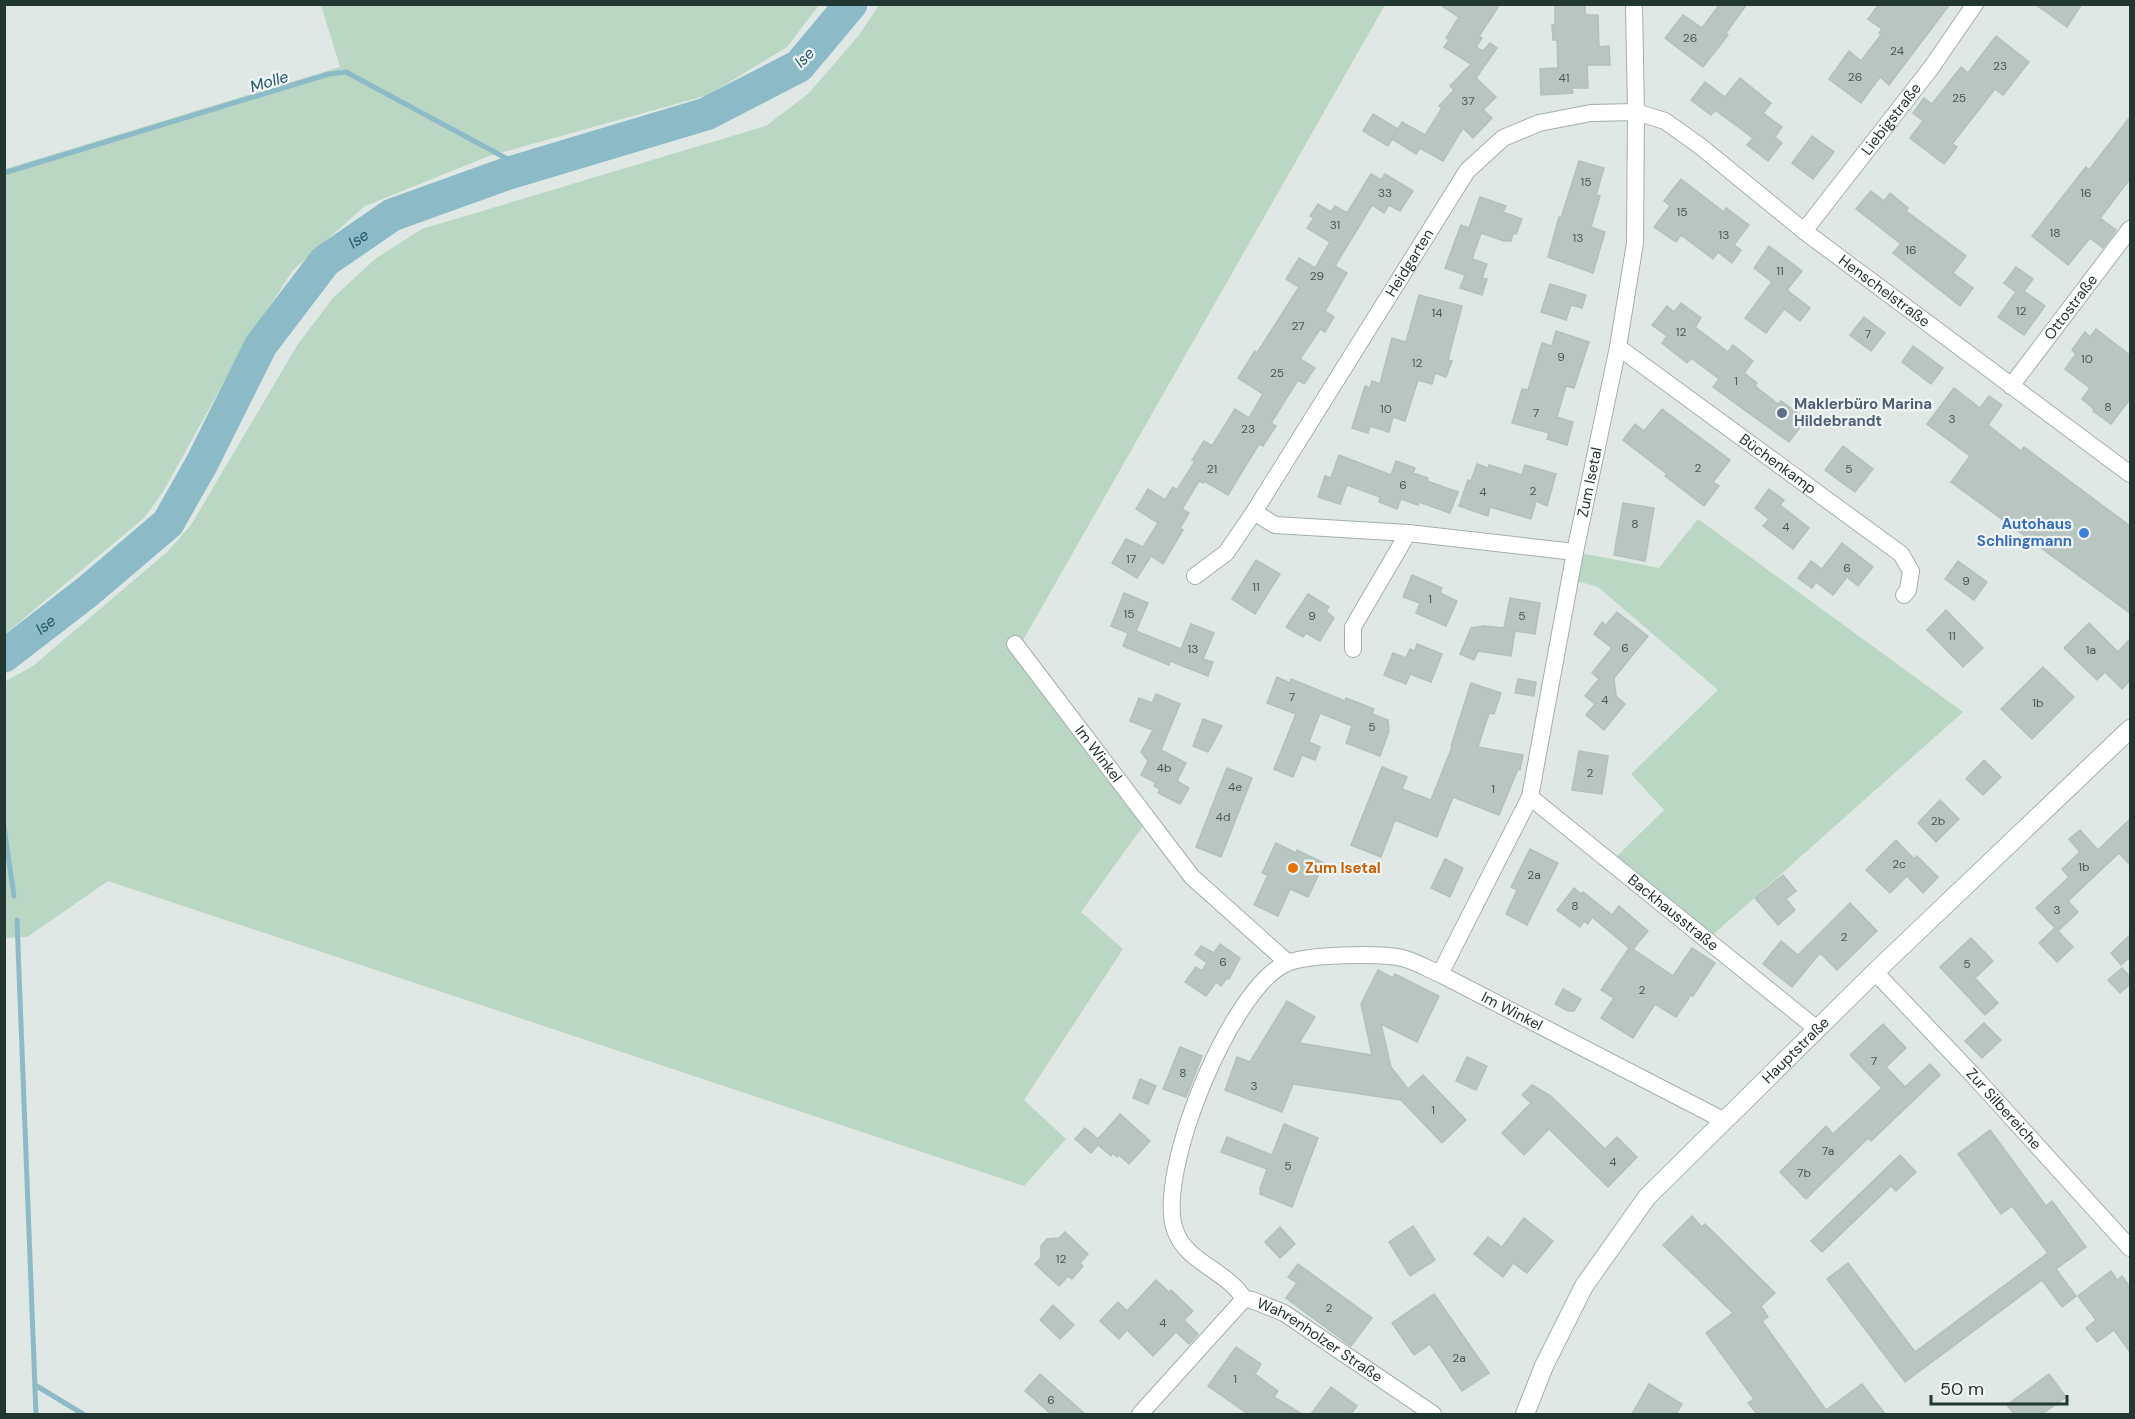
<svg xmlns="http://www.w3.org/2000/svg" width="2135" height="1419" font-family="'DM Sans',sans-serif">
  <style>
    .green { fill: #bad7c4 }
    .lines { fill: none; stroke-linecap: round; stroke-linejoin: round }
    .stream { stroke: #8dbac7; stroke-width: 5 }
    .river { stroke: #8dbac7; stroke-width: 33 }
    .building { fill: #b8c5c1; stroke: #b2c1bc; stroke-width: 1.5 }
    .street-casing { stroke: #a3afac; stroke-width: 18 }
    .secondary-casing { stroke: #a0b2ad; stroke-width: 20 }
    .street { stroke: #fff; stroke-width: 16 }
    .secondary { stroke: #fff; stroke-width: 18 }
    .service-dot { fill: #5c6f8a; stroke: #eff5f3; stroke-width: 2 }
    .shop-dot { fill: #3f7fe0; stroke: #eff5f3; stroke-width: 2 }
    .food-dot { fill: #e8710a; stroke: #eff5f3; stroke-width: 2 }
    .labels { text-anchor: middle; stroke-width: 4.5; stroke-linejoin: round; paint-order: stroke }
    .number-label { font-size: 12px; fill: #485a56 }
    .street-label { font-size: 15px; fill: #223632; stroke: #eff5f3 }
    .service-label { font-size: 15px; font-weight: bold; fill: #4e5e75; stroke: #eff5f3; text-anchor: start }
    .shop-label { font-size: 15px; font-weight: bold; fill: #366cbe; stroke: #eff5f3; text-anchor: end }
    .food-label { font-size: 15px; font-weight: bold; fill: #c56008; stroke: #eff5f3; text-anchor: start }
    .water-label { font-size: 16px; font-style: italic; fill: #24596a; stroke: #eff5f3 }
  </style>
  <rect width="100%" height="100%" fill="#dfe8e5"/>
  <g class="green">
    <polygon points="321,5 819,5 787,47 708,95 489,156 365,206 293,270 241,351 163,492 144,518 5,634 5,169 340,67"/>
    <polygon points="879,5 1385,5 1014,656 1143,826 1081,912 1123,949 1024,1100 1066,1139 1024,1186 108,881 27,937 5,938 4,682 33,666 167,552 191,525 298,344 333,298 375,259 422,229 766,126 809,93 859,35"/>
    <polygon points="1698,519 1963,712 1707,940 1611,862 1664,810 1631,774 1718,690 1598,587 1570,579 1575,552 1659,568"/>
  </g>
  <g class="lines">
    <g class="stream">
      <polyline points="4,173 329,74 346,72 526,169"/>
      <polyline points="4,827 14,896"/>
      <polyline points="17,920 36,1414"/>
      <polyline points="35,1385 83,1414"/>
    </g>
    <path class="river" id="s1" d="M4,656l83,-64 81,-69 34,-60 59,-118 64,-84 67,-46 114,-41 200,-60 93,-48 52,-62"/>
  </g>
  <g class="building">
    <polygon points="1439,4 1500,4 1479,36 1482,38 1476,47 1483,51 1490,43 1497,48 1476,78 1496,97 1483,110 1492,118 1473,138 1463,128 1443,161 1420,148 1416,154 1392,139 1402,122 1425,135 1442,108 1439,106 1454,90 1450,86 1471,64 1444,47 1449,40 1446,38 1459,17"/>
    <polygon points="1555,4 1585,4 1585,15 1598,15 1599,47 1609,46 1610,65 1587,65 1588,88 1572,88 1573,93 1541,95 1540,69 1558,68 1557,40 1553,40 1552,25 1555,25"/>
    <polygon points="1720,4 1747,4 1726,33 1728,35 1703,67 1665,38 1683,15 1702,28"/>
    <polygon points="1879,4 1950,4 1889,85 1880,77 1861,103 1829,79 1849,51 1861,61 1881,35 1879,33 1882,29 1868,19"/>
    <polygon points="2035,4 2082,4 2067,27"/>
    <polygon points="1996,36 2029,62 2003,95 1995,89 1952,144 1957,147 1944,164 1910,138 1923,121 1913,113 1924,98 1932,104 1961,67 1968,73"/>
    <polygon points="1740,78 1771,103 1763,113 1782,127 1775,137 1782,143 1768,161 1747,145 1753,138 1715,110 1711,115 1691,100 1705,82 1725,97"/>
    <polygon points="1373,114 1398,129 1388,146 1363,131"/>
    <polygon points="2130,117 2130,179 2100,218 2116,230 2103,248 2090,238 2068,265 2032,236 2086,167 2089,170"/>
    <polygon points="1812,136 1834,152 1813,179 1792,163"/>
    <polygon points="1579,161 1604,168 1596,195 1600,196 1591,227 1605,232 1593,273 1548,257 1559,217 1561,218"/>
    <polygon points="1371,174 1381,180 1385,174 1413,191 1400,211 1389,205 1384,213 1372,205 1335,266 1347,273 1325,311 1334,317 1325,332 1320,329 1300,359 1315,368 1304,384 1298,380 1271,423 1276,426 1263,446 1259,444 1228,495 1204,481 1203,483 1199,481 1182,509 1189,513 1180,528 1183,530 1163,564 1151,556 1137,578 1112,563 1126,539 1143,547 1158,523 1136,509 1148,489 1165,500 1173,487 1177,490 1195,461 1192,460 1204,441 1212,446 1235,409 1249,418 1263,394 1238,378 1255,351 1257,353 1299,287 1286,279 1299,258 1315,268 1330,242 1307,228 1314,218 1310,216 1318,204 1331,212 1335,206 1347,213"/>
    <polygon points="1681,179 1724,212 1726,208 1749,225 1734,245 1741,250 1732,263 1718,252 1713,259 1681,235 1676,242 1654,227 1670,206 1664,201"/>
    <polygon points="1871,191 1884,201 1890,193 1908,208 1906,211 1966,256 1953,273 1973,288 1960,306 1893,253 1901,244 1856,209"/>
    <polygon points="1480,197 1506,206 1503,212 1522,219 1516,234 1513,233 1511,241 1504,241 1481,233 1472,259 1487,264 1482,278 1487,279 1482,295 1460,288 1465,275 1445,268 1461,225 1469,228"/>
    <polygon points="1769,246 1802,271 1787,290 1810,308 1800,321 1784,309 1766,333 1745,318 1772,282 1754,268"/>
    <polygon points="2016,267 2033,279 2024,291 2045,306 2024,335 1998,317 2016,292 2004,283"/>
    <polygon points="1550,284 1586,295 1582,308 1571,305 1566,320 1541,312"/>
    <polygon points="1419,295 1462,306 1448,360 1452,361 1446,377 1435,373 1432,384 1418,380 1405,421 1393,417 1389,432 1370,426 1368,433 1352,428 1365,386 1370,388 1372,381 1380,384 1392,338 1406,342"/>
    <polygon points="1681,303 1701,318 1695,327 1728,352 1733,345 1753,361 1744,373 1757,383 1755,386 1778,404 1781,401 1806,419 1789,442 1713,387 1719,379 1691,358 1687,363 1662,343 1667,336 1652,325 1667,306 1674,312"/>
    <polygon points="1864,317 1885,333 1871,351 1850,335"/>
    <polygon points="2096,329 2130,355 2130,399 2111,424 2093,411 2094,409 2082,399 2090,388 2065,369 2076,354 2072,350 2085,332 2090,337"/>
    <polygon points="1556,331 1589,342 1574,388 1566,386 1557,417 1573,422 1567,445 1547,439 1549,433 1512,423 1522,389 1528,390 1542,343 1552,346"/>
    <polygon points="1913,346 1943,368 1931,384 1902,362"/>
    <polygon points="1954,388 1980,408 1989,396 2002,405 1988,425 2021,451 2024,447 2130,526 2130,613 1951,482 1970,456 1927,424"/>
    <polygon points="1662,409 1730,460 1713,482 1719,486 1704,506 1665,476 1667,474 1623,440 1635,424 1644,431"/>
    <polygon points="1843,446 1873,469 1855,492 1825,470"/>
    <polygon points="1339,455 1391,475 1396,461 1415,468 1413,473 1428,478 1427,481 1458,492 1450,513 1419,502 1418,505 1401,499 1397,509 1379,502 1380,497 1347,485 1340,504 1318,497 1325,476 1331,478"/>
    <polygon points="1477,464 1488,468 1489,465 1522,475 1525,465 1556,474 1547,506 1536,501 1531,519 1490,507 1488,516 1459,506 1468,480 1471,481"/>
    <polygon points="1769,489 1784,500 1780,505 1809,528 1793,549 1763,526 1769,519 1755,508"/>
    <polygon points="1623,503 1654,508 1645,561 1614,555"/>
    <polygon points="1842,543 1873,567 1858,586 1847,577 1833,595 1816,582 1812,588 1798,578 1811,561 1822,569"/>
    <polygon points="1256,560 1280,574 1255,614 1232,599"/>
    <polygon points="1958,561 1987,582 1974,600 1945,579"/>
    <polygon points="1412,575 1442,588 1440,593 1457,601 1446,626 1416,613 1420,603 1403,597"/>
    <polygon points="1124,593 1148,603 1136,631 1181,649 1191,624 1214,633 1203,659 1213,662 1208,676 1170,661 1169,665 1123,646 1128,633 1111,626"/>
    <polygon points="1308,594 1329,607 1326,611 1334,618 1320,641 1306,633 1303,637 1286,627"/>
    <polygon points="1510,598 1540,603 1535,634 1515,631 1511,656 1478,651 1474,660 1460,654 1471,628 1484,626 1504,628"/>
    <polygon points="1946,610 1983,648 1963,667 1927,630"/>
    <polygon points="1617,612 1648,636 1614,678 1616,696 1625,704 1604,730 1586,715 1595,704 1585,696 1599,679 1592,673 1612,648 1594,634 1602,622 1606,625"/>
    <polygon points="2089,623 2118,652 2130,639 2130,680 2122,689 2105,672 2097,680 2064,648"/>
    <polygon points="1417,644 1442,654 1431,682 1410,674 1406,684 1384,675 1393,653 1406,658 1410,649 1415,651"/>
    <polygon points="2043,667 2074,697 2032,739 2001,709"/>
    <polygon points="1277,677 1290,683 1291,679 1345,701 1346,698 1374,709 1372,714 1388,720 1389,731 1380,756 1346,743 1352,726 1320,713 1309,742 1320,747 1315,760 1302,755 1293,777 1274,769 1296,714 1267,703"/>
    <polygon points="1518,679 1536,682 1534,696 1515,693"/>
    <polygon points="1471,683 1501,693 1494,714 1489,713 1478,747 1523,755 1520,770 1518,769 1499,815 1453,797 1437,837 1395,820 1381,857 1351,845 1382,767 1407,777 1402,789 1431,800 1452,747 1451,746"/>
    <polygon points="1156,694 1180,704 1161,750 1186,763 1177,781 1189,788 1180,804 1158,793 1160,789 1154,786 1156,783 1141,775 1148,761 1141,752 1153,730 1130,721 1139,698 1152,703"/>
    <polygon points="1203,719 1222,726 1208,752 1193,746"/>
    <polygon points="1579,751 1608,756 1602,794 1572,790"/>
    <polygon points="1984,760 2001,777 1983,795 1966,779"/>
    <polygon points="1227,768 1252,778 1221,857 1196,847"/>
    <polygon points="1940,800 1959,819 1936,842 1918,823"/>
    <polygon points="2130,819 2130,865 2119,853 2068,901 2078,912 2058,931 2073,947 2057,962 2039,943 2055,928 2036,908 2069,877 2062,869 2080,852 2069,839 2080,830 2098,850"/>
    <polygon points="1896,840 1914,859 1917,856 1938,877 1923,893 1907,876 1890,893 1866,870"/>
    <polygon points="1276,843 1296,853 1297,850 1324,863 1308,897 1290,889 1278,916 1254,905 1268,875 1262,873"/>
    <polygon points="1530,849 1558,863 1527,925 1506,914 1517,890 1511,887"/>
    <polygon points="1445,859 1463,868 1450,897 1431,888"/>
    <polygon points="1783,875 1796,891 1786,899 1795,910 1778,925 1755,898"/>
    <polygon points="1574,888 1581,894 1583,892 1612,915 1619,906 1648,931 1633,949 1673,976 1692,948 1715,963 1693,996 1691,995 1676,1017 1655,1004 1633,1038 1601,1018 1614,998 1601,990 1629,948 1592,917 1588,924 1584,921 1580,927 1557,910"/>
    <polygon points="1850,903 1877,931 1837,970 1820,953 1792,987 1763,964 1781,941 1798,955"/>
    <polygon points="2130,935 2130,957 2121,965 2111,953"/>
    <polygon points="1971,938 1993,961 1975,978 1998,1003 1985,1015 1940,967"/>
    <polygon points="1220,944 1240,958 1229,979 1227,978 1221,986 1216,982 1206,996 1185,982 1196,967 1202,971 1207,963 1195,954 1201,946 1214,953"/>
    <polygon points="2122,968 2130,977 2130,984 2120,993 2108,980"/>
    <polygon points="1378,970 1393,978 1395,974 1439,996 1417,1042 1381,1024 1391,1067 1408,1089 1423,1075 1466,1120 1442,1143 1401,1100 1293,1084 1282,1112 1225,1090 1237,1057 1250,1062 1287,1001 1315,1017 1299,1043 1372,1055 1361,1004"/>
    <polygon points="1563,989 1581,999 1574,1011 1568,1011 1555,1004"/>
    <polygon points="1984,1023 2001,1040 1982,1058 1965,1041"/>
    <polygon points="1883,1024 1906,1048 1886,1067 1905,1087 1930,1064 1940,1075 1871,1141 1868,1138 1806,1199 1780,1172 1826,1126 1833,1134 1882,1088 1850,1055"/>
    <polygon points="1180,1047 1202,1056 1186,1097 1163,1089"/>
    <polygon points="1467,1057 1487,1066 1476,1090 1456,1081"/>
    <polygon points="1140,1079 1156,1086 1148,1104 1133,1098"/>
    <polygon points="1532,1085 1551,1096 1605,1149 1617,1137 1637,1157 1608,1187 1549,1129 1524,1155 1502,1133 1531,1103 1522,1095"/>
    <polygon points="1120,1114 1150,1141 1129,1164 1119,1155 1117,1157 1113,1153 1111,1156 1098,1145 1091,1153 1075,1139 1085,1128 1098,1139"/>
    <polygon points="1284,1124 1318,1138 1292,1207 1260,1194 1260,1189 1267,1169 1221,1152 1227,1137 1272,1155"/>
    <polygon points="1990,1130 2046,1206 2052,1201 2086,1247 2056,1269 2076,1296 2062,1307 2042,1280 1905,1382 1827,1279 1848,1263 1915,1352 2048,1253 2012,1206 2001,1214 1958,1154"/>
    <polygon points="1900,1155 1916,1172 1896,1191 1891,1186 1822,1252 1811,1241"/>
    <polygon points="1692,1216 1702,1227 1705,1224 1775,1293 1761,1306 1768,1317 1762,1321 1826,1410 1862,1384 1885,1414 1757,1414 1748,1403 1754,1399 1706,1333 1733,1313 1663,1245"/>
    <polygon points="1524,1218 1553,1241 1527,1273 1513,1263 1503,1277 1474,1254 1488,1237 1502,1247"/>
    <polygon points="1413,1226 1435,1260 1410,1276 1389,1242"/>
    <polygon points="1280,1227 1295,1244 1280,1258 1265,1242"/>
    <polygon points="1065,1232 1088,1254 1080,1263 1083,1266 1072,1279 1068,1276 1059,1286 1035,1264 1041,1258 1041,1246 1047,1239 1059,1238"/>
    <polygon points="1298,1264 1372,1318 1351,1346 1286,1298 1297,1283 1288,1277"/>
    <polygon points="2111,1271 2117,1280 2122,1276 2130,1287 2130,1352 2114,1330 2097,1342 2086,1328 2096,1320 2078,1296"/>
    <polygon points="1156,1280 1169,1292 1171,1290 1193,1311 1184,1320 1198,1334 1189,1344 1176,1332 1153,1356 1127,1330 1119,1339 1100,1321 1118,1302 1127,1311"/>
    <polygon points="1434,1294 1489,1373 1462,1391 1430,1344 1414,1355 1392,1323"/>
    <polygon points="1053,1305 1074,1325 1060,1339 1040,1320"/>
    <polygon points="1236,1347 1261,1364 1255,1374 1278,1391 1274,1397 1302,1414 1248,1414 1208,1386"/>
    <polygon points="1040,1374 1085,1414 1051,1414 1025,1391"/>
    <polygon points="2049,1374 2066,1397 2042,1414 2014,1414 2007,1405"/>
    <polygon points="1649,1384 1682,1404 1676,1414 1632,1414"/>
    <polygon points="1331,1387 1357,1406 1351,1414 1311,1414"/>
  </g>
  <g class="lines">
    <defs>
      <g id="street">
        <path id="s2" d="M1804,231l127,-163 44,-64"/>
        <path id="s3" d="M1618,347l283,207 10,17 -3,19 -4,5"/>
        <path id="s4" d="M2011,386l119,-157"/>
        <polyline points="1254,512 1275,525 1408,533 1575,552"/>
        <path id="s5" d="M1195,576l31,-23 28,-41 213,-341 36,-33 36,-15 52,-10 45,-1 29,9 35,25 104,85 326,243"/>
        <path id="s6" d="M1015,644l177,233 95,85"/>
        <polyline points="1353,649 1353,627 1408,533"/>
        <path id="s7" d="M1530,797l287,232"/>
        <path id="s8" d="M1875,972l97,102 158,174"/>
        <path id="s9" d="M1440,974l90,-177 45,-245 43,-205 17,-104 1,-131 -2,-108"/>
        <path id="s10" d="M1244,1299c-17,-29 -58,-36 -69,-69 -20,-57 56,-241 110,-266 20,-10 95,-11 117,-6 13,3 26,11 38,16l283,146"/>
        <path id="s11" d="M1244,1299l8,1 32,13 149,101"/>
        <polyline points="1140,1414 1244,1299"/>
      </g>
      <g id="secondary">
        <path id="s12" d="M1525,1414l19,-48 40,-80 63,-89 228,-225 255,-243"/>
      </g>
    </defs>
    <use href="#street" class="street-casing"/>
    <use href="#secondary" class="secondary-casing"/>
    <use href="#street" class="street"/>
    <use href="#secondary" class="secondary"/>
  </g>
  <circle class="service-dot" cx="1782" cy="413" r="6"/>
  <circle class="shop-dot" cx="2084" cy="533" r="6"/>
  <circle class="food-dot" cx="1293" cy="868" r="6"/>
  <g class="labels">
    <g class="number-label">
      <text x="1690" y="42">26</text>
      <text x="1897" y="55">24</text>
      <text x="2000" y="70">23</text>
      <text x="1855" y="81">26</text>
      <text x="1564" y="82">41</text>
      <text x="1959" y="102">25</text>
      <text x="1468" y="105">37</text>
      <text x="1586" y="186">15</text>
      <text x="1385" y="197">33</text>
      <text x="2086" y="197">16</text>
      <text x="1682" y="216">15</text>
      <text x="1335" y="229">31</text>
      <text x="2055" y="237">18</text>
      <text x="1724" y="239">13</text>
      <text x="1578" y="242">13</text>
      <text x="1911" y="254">16</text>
      <text x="1780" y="275">11</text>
      <text x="1317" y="280">29</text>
      <text x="2021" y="315">12</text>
      <text x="1437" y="317">14</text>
      <text x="1298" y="330">27</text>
      <text x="1681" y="336">12</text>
      <text x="1868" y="338">7</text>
      <text x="1561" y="361">9</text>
      <text x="2087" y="363">10</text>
      <text x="1417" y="367">12</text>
      <text x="1277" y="377">25</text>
      <text x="1736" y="385">1</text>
      <text x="2108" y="411">8</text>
      <text x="1386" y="413">10</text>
      <text x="1536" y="417">7</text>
      <text x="1952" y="423">3</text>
      <text x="1248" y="433">23</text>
      <text x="1698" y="472">2</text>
      <text x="1212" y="473">21</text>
      <text x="1849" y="473">5</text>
      <text x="1403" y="489">6</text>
      <text x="1533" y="495">2</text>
      <text x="1483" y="496">4</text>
      <text x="1635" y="528">8</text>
      <text x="1786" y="531">4</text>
      <text x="1131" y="563">17</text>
      <text x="1847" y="572">6</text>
      <text x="1966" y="585">9</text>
      <text x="1256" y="591">11</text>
      <text x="1430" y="603">1</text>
      <text x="1129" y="618">15</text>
      <text x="1312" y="620">9</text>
      <text x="1522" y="620">5</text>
      <text x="1952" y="640">11</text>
      <text x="1625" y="652">6</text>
      <text x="1193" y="653">13</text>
      <text x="2091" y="654">1a</text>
      <text x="1292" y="701">7</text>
      <text x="1605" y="704">4</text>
      <text x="2038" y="707">1b</text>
      <text x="1372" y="731">5</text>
      <text x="1164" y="772">4b</text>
      <text x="1590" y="777">2</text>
      <text x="1235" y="791">4e</text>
      <text x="1493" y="793">1</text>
      <text x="1223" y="821">4d</text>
      <text x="1938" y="825">2b</text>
      <text x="1899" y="868">2c</text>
      <text x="2084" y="871">1b</text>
      <text x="1534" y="879">2a</text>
      <text x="1575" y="910">8</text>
      <text x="2057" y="914">3</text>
      <text x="1844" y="941">2</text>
      <text x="1223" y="966">6</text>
      <text x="1967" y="968">5</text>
      <text x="1642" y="994">2</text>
      <text x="1874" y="1065">7</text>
      <text x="1183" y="1077">8</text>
      <text x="1254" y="1090">3</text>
      <text x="1433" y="1114">1</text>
      <text x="1828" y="1155">7a</text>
      <text x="1613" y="1166">4</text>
      <text x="1288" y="1170">5</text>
      <text x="1804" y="1177">7b</text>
      <text x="1061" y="1263">12</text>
      <text x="1329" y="1312">2</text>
      <text x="1163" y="1327">4</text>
      <text x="1459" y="1362">2a</text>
      <text x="1235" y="1383">1</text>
      <text x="1051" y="1404">6</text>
    </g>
    <g class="street-label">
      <text dy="5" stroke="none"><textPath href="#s2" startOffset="142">Liebigstraße</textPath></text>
      <text dy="5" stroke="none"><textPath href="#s5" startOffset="382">Heidgarten</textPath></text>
      <text dy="5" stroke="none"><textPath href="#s5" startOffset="984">Henschelstraße</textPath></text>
      <text dy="5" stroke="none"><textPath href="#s4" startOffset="99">Ottostraße</textPath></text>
      <text dy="5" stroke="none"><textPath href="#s3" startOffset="198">Büchenkamp</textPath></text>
      <text dy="5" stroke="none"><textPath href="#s9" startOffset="519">Zum Isetal</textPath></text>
      <text dy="5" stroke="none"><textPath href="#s6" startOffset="138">Im Winkel</textPath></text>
      <text dy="5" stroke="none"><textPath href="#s7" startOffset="184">Backhausstraße</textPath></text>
      <text dy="5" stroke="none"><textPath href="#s10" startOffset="638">Im Winkel</textPath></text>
      <text dy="5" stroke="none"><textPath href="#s12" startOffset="459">Hauptstraße</textPath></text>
      <text dy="5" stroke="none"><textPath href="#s8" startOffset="188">Zur Silbereiche</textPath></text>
      <text dy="5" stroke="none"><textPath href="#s11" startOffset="87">Wahrenholzer Straße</textPath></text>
    </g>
    <g class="service-label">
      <text x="1794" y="409">Maklerbüro Marina<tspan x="1794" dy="17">Hildebrandt</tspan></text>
    </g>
    <g class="shop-label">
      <text x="2072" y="529">Autohaus<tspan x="2072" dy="17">Schlingmann</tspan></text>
    </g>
    <g class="food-label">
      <text x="1305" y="873">Zum Isetal</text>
    </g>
    <g class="water-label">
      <text transform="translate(804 57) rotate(-45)" y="6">Ise</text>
      <text transform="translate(269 81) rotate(-17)" y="6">Molle</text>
      <text dy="6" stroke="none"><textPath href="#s1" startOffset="558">Ise</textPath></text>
      <text dy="6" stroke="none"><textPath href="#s1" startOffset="52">Ise</textPath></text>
    </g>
  </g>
  <rect width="2135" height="1419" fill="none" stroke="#223632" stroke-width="12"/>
  <path d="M1931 1395v9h136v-9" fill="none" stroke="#223632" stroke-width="3"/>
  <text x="1940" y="1395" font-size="18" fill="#223632" stroke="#eff5f3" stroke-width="4.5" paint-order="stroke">50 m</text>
</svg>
